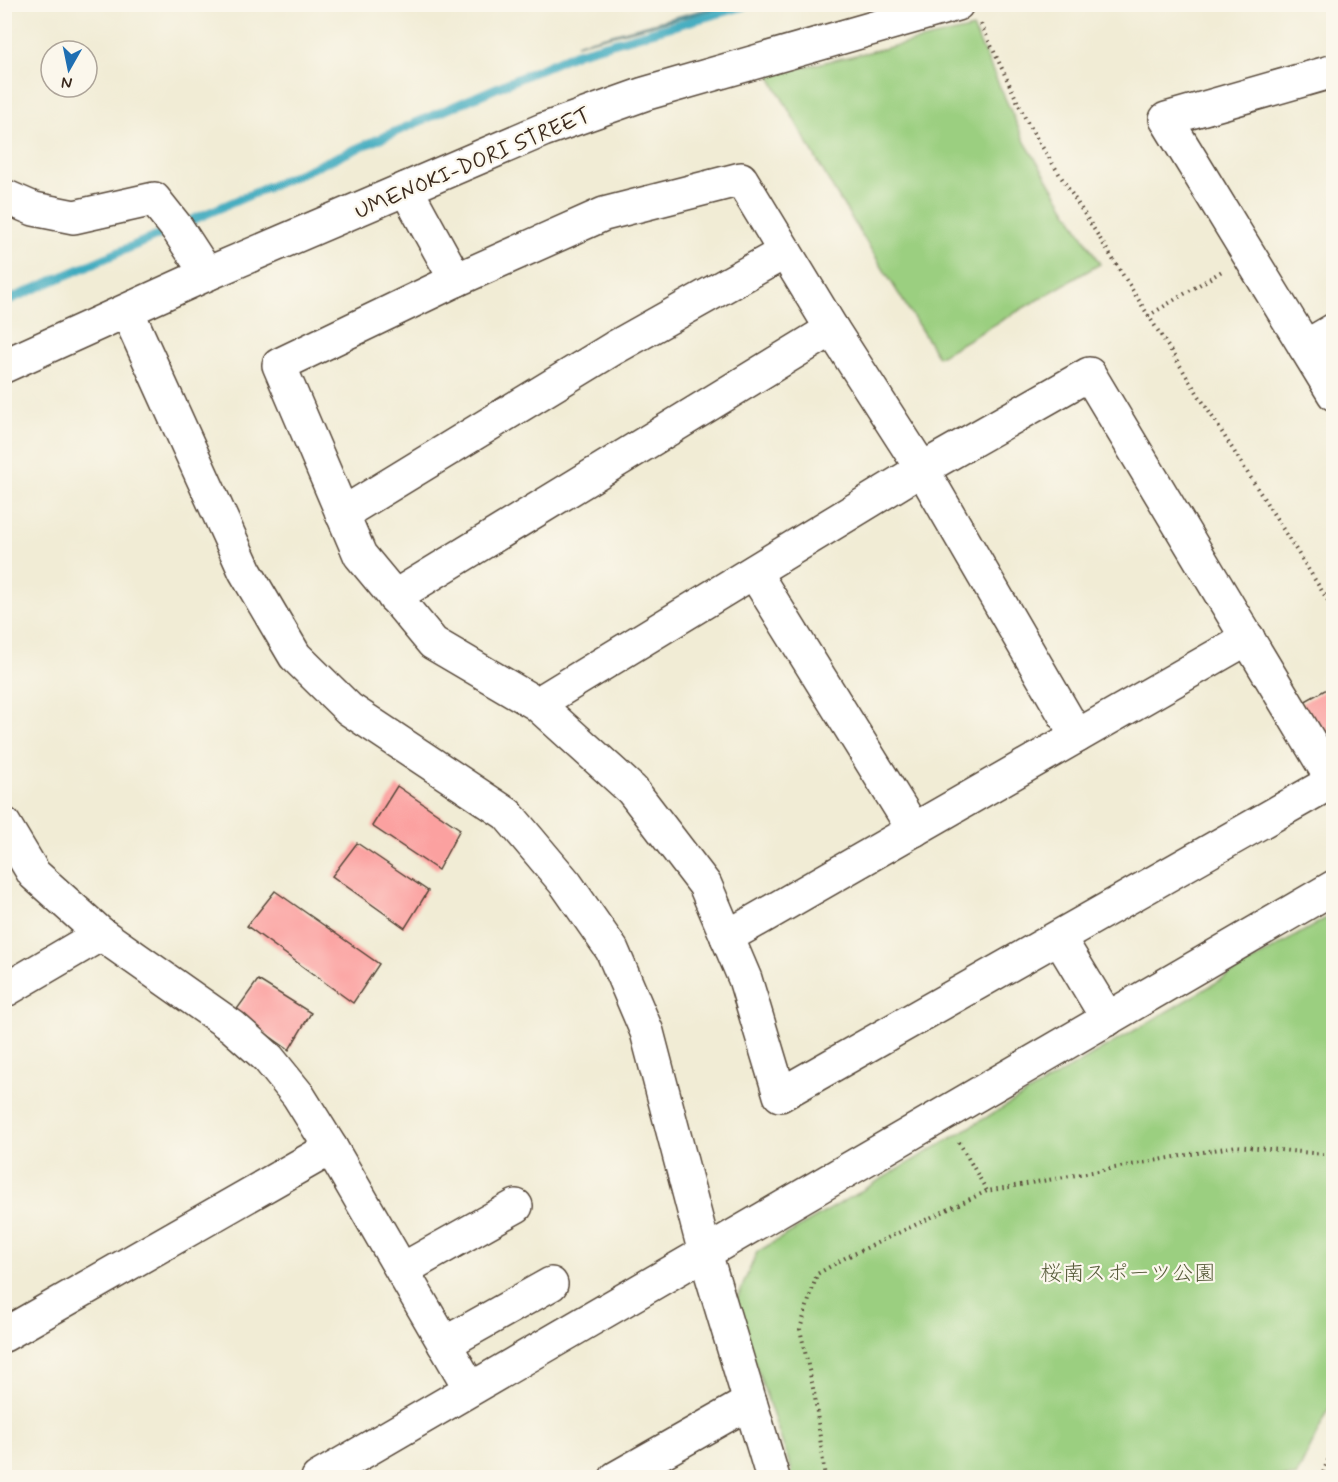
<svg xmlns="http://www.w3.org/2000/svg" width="1338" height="1482" font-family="Mynerve,'Klee One',sans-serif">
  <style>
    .green { fill: #9bcf80; stroke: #6b7c4f; stroke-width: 1.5 }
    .water { fill: #3fabbf; stroke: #3d6a6e; stroke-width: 1.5 }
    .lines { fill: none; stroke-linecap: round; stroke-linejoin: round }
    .stream { stroke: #3fabbf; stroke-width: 9 }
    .building { fill: #fba1a0 }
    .minor-casing { stroke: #564739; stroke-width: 36 }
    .path { stroke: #564739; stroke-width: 4; stroke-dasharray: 1.5 4.5; stroke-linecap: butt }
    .minor { stroke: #fff; stroke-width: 33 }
    .labels { text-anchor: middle; stroke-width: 4.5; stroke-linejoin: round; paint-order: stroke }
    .street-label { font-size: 22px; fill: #3b2a1e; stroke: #fbf7ec }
    .park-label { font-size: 22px; fill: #585c3b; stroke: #fbf7ec }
  </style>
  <rect width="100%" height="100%" fill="#fbf7ec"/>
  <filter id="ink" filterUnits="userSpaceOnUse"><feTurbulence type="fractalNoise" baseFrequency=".0167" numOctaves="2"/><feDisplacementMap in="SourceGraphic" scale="12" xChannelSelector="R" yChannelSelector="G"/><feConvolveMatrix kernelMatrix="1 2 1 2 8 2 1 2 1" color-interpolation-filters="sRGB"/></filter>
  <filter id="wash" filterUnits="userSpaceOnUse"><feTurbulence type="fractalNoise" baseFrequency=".008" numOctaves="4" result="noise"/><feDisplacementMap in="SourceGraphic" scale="24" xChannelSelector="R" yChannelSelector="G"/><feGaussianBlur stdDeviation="1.35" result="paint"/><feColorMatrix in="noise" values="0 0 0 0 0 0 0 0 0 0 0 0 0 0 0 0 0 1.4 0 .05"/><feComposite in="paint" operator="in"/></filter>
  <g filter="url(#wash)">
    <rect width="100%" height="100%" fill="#f1ecd5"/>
    <g class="green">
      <polygon points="973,28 1026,144 1100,264 938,357 834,190 769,75"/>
      <polygon points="1333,914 1333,1401 1296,1477 788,1477 792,1471 735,1304 757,1252"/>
    </g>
    <polygon class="water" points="720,5 734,5 576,44"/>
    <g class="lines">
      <g class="stream">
        <polyline points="183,224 577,53 752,4"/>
        <polyline points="4,302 170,230"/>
      </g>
    </g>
    <g id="blocks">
      <g class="building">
        <polygon points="1334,685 1334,760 1300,704"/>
        <polygon points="397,786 460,829 438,870 372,826"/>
        <polygon points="357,843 428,891 405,928 332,876"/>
        <polygon points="275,891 379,964 353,1003 247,926"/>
        <polygon points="258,980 311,1013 289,1050 235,1012"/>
      </g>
    </g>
  </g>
  <g filter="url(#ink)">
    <use href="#blocks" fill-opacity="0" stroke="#564739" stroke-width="1.5"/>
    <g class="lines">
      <defs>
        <g id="minor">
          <polyline points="1334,71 1166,119 1334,394"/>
          <polyline points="406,189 456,280"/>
          <polyline points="4,196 34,209 74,217 154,199 177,228 207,274"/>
          <polyline points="127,311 245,571 295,656 349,709 507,814 566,884 612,950 647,1032 705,1253 773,1478"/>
          <polyline points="1305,347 1334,330"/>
          <polyline points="4,366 207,274 543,130 644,94 957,4"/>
          <polyline points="342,514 614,348 785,252"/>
          <polyline points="754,572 914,830"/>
          <polyline points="394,597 832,329"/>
          <polyline points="537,704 922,469 1089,374 1333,781 780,1095 745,979 705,885 632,790 537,704 433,643 360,555 279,365 456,280 604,214 741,179 832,329 922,469 1077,736"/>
          <polyline points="4,824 34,874 101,934 233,1027 268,1058 298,1095 331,1148 470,1388"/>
          <polyline points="727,937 1248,638"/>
          <polyline points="1059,938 1108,1019"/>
          <polyline points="4,991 101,934"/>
          <polyline points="402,1270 516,1206"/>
          <polyline points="4,1335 331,1148"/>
          <polyline points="444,1344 551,1284"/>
          <polyline points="318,1478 1334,887"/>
          <polyline points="616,1478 750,1402"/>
        </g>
      </defs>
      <use href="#minor" class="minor-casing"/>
      <g class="path">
        <polyline points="981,24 1029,126 1334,610"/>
        <polyline points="1148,316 1222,271"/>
        <polyline points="959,1142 987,1191 1236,1146 1334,1155"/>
        <polyline points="825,1478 815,1397 800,1329 817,1274 845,1258 987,1191"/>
        <polyline points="1321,1478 1334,1445"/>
      </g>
      <use href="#minor" class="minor"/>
    </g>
  </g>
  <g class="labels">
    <g class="street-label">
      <text transform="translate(472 162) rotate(-23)" y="8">UMENOKI-DORI STREET</text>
    </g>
    <g class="park-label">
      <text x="1128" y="1280">桜南スポーツ公園</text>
    </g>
  </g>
  <rect width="1338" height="1482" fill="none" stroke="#fbf7ec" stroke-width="24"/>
  <g transform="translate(69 69) rotate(189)"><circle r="28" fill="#fbf7ec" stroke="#aea59a" stroke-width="1.5"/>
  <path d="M0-4.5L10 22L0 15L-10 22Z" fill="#1f6fb2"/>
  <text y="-9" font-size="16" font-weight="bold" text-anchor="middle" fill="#3b2a1e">N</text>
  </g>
</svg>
